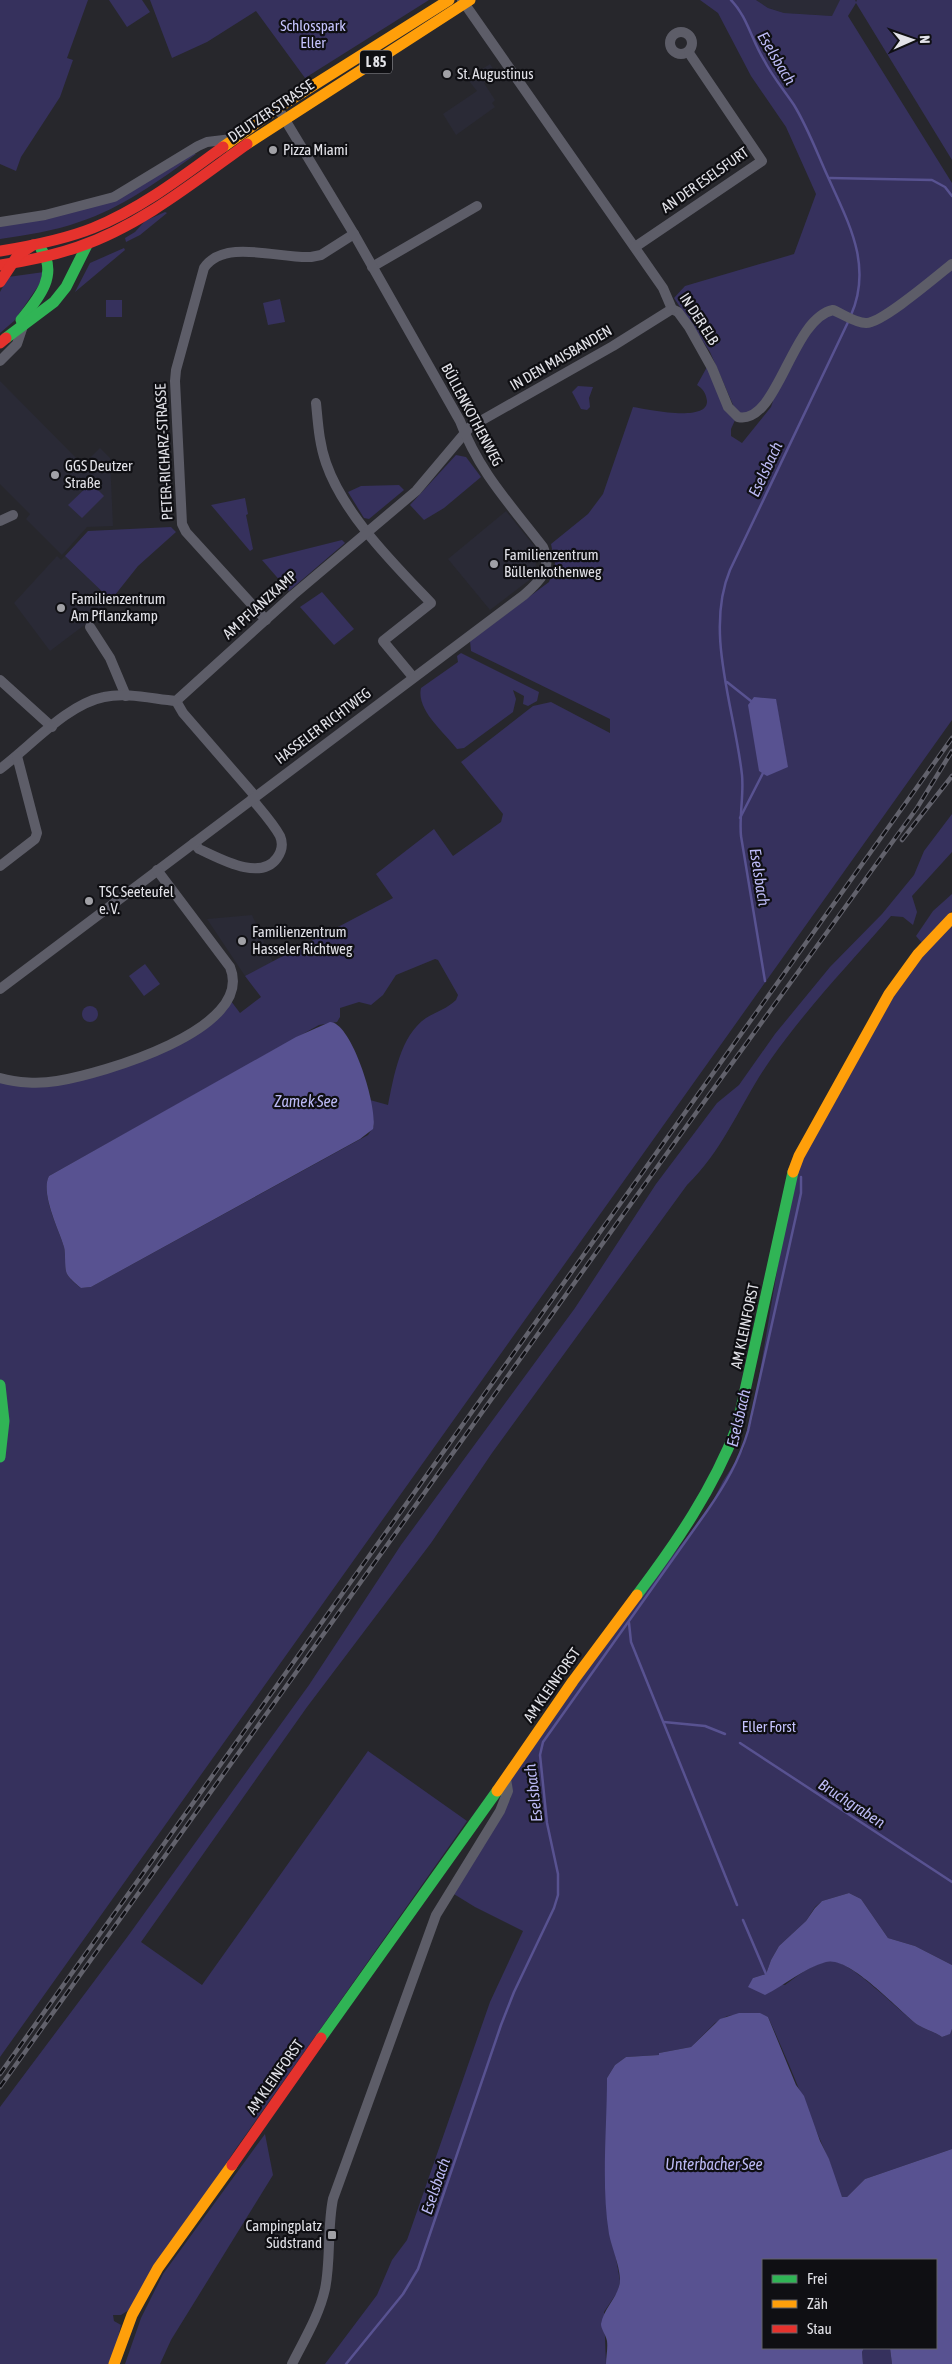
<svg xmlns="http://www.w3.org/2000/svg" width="952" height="2364" font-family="'Asap Condensed',sans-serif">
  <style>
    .built { fill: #2a2a36 }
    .green { fill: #36315d; fill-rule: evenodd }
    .water { fill: #585291 }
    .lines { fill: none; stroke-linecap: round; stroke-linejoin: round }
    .stream { stroke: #585291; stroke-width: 2.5 }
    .street { stroke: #5d5d68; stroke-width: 10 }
    .fast { stroke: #30b455; stroke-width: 11 }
    .slow { stroke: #ff9f0a; stroke-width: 11 }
    .jam { stroke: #e5322d; stroke-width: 11 }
    .rail-casing { stroke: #62626c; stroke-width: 4.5 }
    .rail { stroke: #0f0f13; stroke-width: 2.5; stroke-dasharray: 8; stroke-linecap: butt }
    .poi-dot { fill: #a1a1a6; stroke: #0f0f13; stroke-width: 2 }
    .labels { text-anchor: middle; stroke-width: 4.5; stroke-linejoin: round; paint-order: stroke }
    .shield { fill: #0f0f13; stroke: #a3a3a8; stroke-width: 1 }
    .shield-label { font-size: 14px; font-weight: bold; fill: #e2e2e8 }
    .park-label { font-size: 15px; fill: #c6c4ff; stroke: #0f0f13 }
    .poi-label { font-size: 15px; fill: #e2e2e8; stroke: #0f0f13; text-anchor: start }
    .street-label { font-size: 15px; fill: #e2e2e8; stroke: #0f0f13 }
    .water-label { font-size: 16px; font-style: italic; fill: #bcbaf5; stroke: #0f0f13 }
  </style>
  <rect width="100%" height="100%" fill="#27272c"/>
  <g class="built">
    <polygon points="756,0 857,0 847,17 784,13 768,8"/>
    <polygon points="490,64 497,75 484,83 495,100 492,103 495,107 456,135 443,114 477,91 469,81 475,78 476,73"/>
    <polygon points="0,381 83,465 100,448 110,458 113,526 87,527 62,555 26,519 30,514 0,484"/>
    <polygon points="506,511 535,547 536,569 532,578 490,610 448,559"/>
    <polygon points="57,556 61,560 65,556 111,600 87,623 50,651 14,603"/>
    <polygon points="252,915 273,962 245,976 207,919"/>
  </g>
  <g class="green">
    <polygon points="0,0 88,0 67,58 73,60 60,97 21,157 16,171 0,164"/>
    <polygon points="109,0 142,0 150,12 127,27"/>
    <polygon points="150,0 429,0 305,78 256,11 207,42 172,58"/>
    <path d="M700,0h56l12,8 16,5 48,3 8,-16h15l1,2 1,-2h95v160l-96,-157 -8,13 104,167v537l-952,1337v-978c18,3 35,5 53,4 39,-3 94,-22 128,-41 18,-11 35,-26 50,-41l9,12 21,-16 -16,-21 148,-78 -17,-24 58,-45 19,27 48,-34 2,-8 -42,-52 72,-56 18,-4 59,31v-14l-139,-68 -1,-10 79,-59 6,-18 -4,-20 37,-30 15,-20 30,-87c13,2 75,16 74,-6 -1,-8 -4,-12 -10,-16l10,-18c8,15 14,41 29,51l-5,11v7l11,7 29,-36 2,-6 -3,-2 45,-78 10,-8h10l2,-5 -12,3 -12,9 -52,86 -12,9 -12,-1 -27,-62 -36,-54 11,-12 109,-32 22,-60 -30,-67 -35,-51 -33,-63zM435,959l3,1 20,35 -2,5c-8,8 -20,12 -30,18 -26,18 -32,58 -38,87l-18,-5 4,26 -6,9 -277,152 -10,1c-5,-3 -11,-9 -14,-14 -3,-6 -1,-19 -3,-27 -5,-17 -24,-53 -15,-71l270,-151 18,-3 3,-5v-9l19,-6 12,3 12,-10 13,-20z"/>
    <path d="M193,154h3c-36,26 -74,54 -117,68 -25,9 -53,13 -79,17v-14l69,-12z"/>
    <polygon points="165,212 167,213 140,235 126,242 125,238 135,232 145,221"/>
    <polygon points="124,248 125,250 75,292 90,263"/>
    <polygon points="44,272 43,279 14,321 0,333 0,292 8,277"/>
    <polygon points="280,299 285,322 268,325 263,303"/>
    <rect x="106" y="300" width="16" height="17"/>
    <polygon points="578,386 593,387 589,398 590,407 587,410 581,409 572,392"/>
    <polygon points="456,455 466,457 481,477 444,508 424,520 410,505"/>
    <polygon points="91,483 104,496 82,518 68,505"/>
    <polygon points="399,485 404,490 369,519 364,518 348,492 361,486"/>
    <polygon points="245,498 248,514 246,515 253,549 250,551 211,505"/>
    <polygon points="171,527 176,532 138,566 111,600 65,556 88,531"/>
    <polygon points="342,540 345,543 289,591 262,560"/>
    <polygon points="322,592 354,629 334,645 300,607"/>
    <path d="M461,653l78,39 -2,9 -9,5 -5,-2 1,-8 -11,-6 3,9 -3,13 -49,36 -7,1c-13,-17 -41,-39 -36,-61l37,-26 -1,-6z"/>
    <path d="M952,814v38l-40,44 5,16 -4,13 -10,-8 -12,-1c-41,47 -84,92 -120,143 -29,41 -47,91 -84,126l-195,268 -61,90 -124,164 -166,235 61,43 166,-234 99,70 -232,329 -103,158 -11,7h-8l1,6 7,4 -9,39h-112v-257l128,-171 181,-251 92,-140 174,-237 81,-124 61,-81 22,-18 36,-51 55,-67 52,-53 32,-39 10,-24z"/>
    <polygon points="952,894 952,911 922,943 916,936 933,911"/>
    <path d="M952,920v1045l-37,-19 -27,-8 -27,-39 -12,-6 -27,8 -7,6 -9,14 -27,25 -8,14 -5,14 -13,4 32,7c12,-9 31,-24 47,-24 19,0 68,51 86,64 8,5 17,7 24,12l7,-3 3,-5v120l-87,30 -18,18h-5c-9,-9 -8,-28 -14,-39 -21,-47 -38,-94 -60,-141l-16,-4 -25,3 -12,7 -24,24 -32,6v2l-33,2 -11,8 -8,13 1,135 12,68 -2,10 -14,21 2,52h-281l52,-69 15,-35 15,-20 83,-238 33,-71 -48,-24 -26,-16 62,-93v-23l114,-161 83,-103 15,-30 20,-31 9,-31 41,-243 106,-192z"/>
    <polygon points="145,964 160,984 144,996 129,976"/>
    <circle cx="90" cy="1014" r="8"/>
    <polygon points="265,2134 273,2175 171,2340 160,2364 125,2364 141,2318 163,2274"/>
    <polygon points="864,2348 890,2348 892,2364 863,2364 862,2352"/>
  </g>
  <g class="water">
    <polygon points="754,697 776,699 788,767 767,776 759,771 748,705"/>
    <path d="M330,1022c22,0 49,88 43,107l-13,10 -269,148 -10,1c-4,-3 -11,-9 -14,-14 -3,-6 -1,-19 -3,-27 -5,-17 -24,-54 -15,-71l247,-139z"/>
    <path d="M849,1893l12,6 27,39 27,8 37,19v64l-2,5 -8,3c-7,-5 -16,-7 -24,-12 -19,-14 -69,-70 -92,-63 -22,6 -41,23 -61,33l-17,-8 5,-9 13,-4 5,-14 8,-14 27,-25 9,-13 7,-7z"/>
    <path d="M739,2013h21l8,4 28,68 8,11 16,45 9,18 13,38h5l18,-18 87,-30v215h-60l-2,-16h46v-88h-173v88h101l-2,4 1,12h-257c0,-7 2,-16 1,-23 -1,-6 -6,-12 -6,-17 3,-17 19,-28 19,-45 -1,-16 -8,-30 -11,-45 -8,-49 -2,-106 -2,-156l8,-13 11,-8 33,-2v-2l32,-6 29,-28z"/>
  </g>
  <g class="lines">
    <g class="stream">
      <path d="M731,0c16,16 21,41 33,60 8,16 20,30 30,45 14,23 23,48 34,72 20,45 45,88 23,138"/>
      <polyline points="830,178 932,180 945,187 952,196"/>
      <polyline points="727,682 751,701"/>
      <polyline points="740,818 763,773"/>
      <path d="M765,981l-24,-145c-2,-20 3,-41 1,-61 -7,-65 -38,-143 -12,-205l119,-250"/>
      <polyline points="629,1623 631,1642 737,1905"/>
      <polyline points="664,1722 705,1726 725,1734"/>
      <polyline points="740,1743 952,1882"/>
      <polyline points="743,1920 766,1974"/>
      <path d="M346,2364l57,-70 15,-25 83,-244 13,-33 40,-84 4,-13v-21l-11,-51 -7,-68 3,-13 164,-231c18,-26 32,-50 41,-80l48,-215 5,-23v-16"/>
    </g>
    <g class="street">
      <path d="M462,0l201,288 9,21 6,3 11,15 23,41 16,39 10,10c40,8 53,-98 95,-107 10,4 22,13 33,13 15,1 71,-47 86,-59"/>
      <circle cx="681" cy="43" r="11"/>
      <polyline points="0,222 45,215 114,197 198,146 207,142 232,139"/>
      <polyline points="635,247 762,161 689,53"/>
      <polyline points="372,267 477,206"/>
      <polyline points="0,361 17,344 24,323"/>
      <path d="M316,403c2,20 3,40 10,60 18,52 68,101 105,140l-48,38 30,36"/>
      <polyline points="0,521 13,515"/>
      <path d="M266,620l-80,-88 -4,-8 -7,-143 1,-11 28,-102c20,-30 76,-9 107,-11l10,-2 33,-21"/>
      <polyline points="90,627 110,658 126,696"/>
      <polyline points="0,680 52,727"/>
      <polyline points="176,701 183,713 255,796"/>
      <path d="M0,769c30,-22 67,-65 104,-72 23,-5 49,2 72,4l117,-106 123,-104 54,-64 143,-81 59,-37"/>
      <path d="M194,843l5,6c20,9 61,33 78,9 5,-7 6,-15 3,-22 -7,-13 -19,-26 -28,-37"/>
      <polyline points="0,866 35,839 37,833 17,756"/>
      <path d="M0,989l524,-394c16,-14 29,-26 19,-48 -33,-43 -64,-75 -83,-126l-106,-187 -73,-121"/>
      <path d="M0,1078c17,5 39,6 57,3 43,-7 199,-51 173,-114l-73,-97"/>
      <path d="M292,2364c12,-24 27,-48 33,-75 6,-29 2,-60 8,-90l103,-284 64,-104 8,-20 -2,-12"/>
    </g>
    <g class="fast">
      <path d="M21,320c17,-21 38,-45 20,-71"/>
      <polyline points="6,338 54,302 66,287 87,245"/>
      <polyline points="0,1385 4,1421 0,1457"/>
      <path d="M637,1595c40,-53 76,-106 100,-168l56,-255"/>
      <polyline points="321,2038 497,1791"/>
    </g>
    <g class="slow">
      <polyline points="247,144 470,0"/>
      <polyline points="223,147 279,107 449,0"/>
      <polyline points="793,1172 799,1156 889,994 918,954 952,918"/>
      <polyline points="497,1791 573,1681 637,1595"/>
      <polyline points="114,2364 132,2315 158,2268 232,2165"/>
    </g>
    <g class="jam">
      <path d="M0,251c31,-5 63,-11 93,-23 47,-19 89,-51 130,-81"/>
      <path d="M0,265c27,-4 52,-9 78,-18 62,-21 116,-65 169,-103"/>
      <polyline points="0,282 18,255 33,245"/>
      <polyline points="0,343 6,338"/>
      <polyline points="232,2165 321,2038"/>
    </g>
    <defs>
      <g id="rail">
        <polyline points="902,840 952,776"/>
        <polyline points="0,2074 952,738"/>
        <polyline points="0,2087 683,1131 917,808 952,751"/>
      </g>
    </defs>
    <use href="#rail" class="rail-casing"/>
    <use href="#rail" class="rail"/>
  </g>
  <g class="poi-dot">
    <circle cx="447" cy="74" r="5"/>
    <circle cx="273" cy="150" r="5"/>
    <circle cx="55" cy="475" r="5"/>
    <circle cx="494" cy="564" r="5"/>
    <circle cx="61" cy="608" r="5"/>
    <circle cx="89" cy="901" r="5"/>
    <circle cx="242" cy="941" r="5"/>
    <rect x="327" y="2230" width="10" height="10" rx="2.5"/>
  </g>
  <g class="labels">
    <rect class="shield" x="360" y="50.5" width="32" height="23" rx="4"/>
    <g class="shield-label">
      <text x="376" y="67">L 85</text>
    </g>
    <g class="park-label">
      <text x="313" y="31">Schlosspark<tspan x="313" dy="17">Eller</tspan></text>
      <text x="769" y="1732">Eller Forst</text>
    </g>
    <g class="poi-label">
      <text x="457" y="79">St. Augustinus</text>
      <text x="283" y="155">Pizza Miami</text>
      <text x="65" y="471">GGS Deutzer<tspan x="65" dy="17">Straße</tspan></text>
      <text x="504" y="560">Familienzentrum<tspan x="504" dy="17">Büllenkothenweg</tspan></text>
      <text x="71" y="604">Familienzentrum<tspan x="71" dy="17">Am Pflanzkamp</tspan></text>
      <text x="99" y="897">TSC Seeteufel<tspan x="99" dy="17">e. V.</tspan></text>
      <text x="252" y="937">Familienzentrum<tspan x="252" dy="17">Hasseler Richtweg</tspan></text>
      <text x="322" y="2231" text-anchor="end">Campingplatz<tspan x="322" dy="17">Südstrand</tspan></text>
    </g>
    <g class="street-label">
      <text transform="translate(271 111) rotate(-34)" y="5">DEUTZER STRASSE</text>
      <text transform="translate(705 180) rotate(-35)" y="5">AN DER ESELSFURT</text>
      <text transform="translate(699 319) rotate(57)" y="5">IN DER ELB</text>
      <text transform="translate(561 358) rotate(-30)" y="5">IN DEN MAISBANDEN</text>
      <text transform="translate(472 415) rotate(62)" y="5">BÜLLENKOTHENWEG</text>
      <text transform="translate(164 452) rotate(-93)" y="5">PETER-RICHARZ-STRASSE</text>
      <text transform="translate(260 605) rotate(-42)" y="5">AM PFLANZKAMP</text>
      <text transform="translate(323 726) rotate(-37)" y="5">HASSELER RICHTWEG</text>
      <text transform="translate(745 1326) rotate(-78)" y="5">AM KLEINFORST</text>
      <text transform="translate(552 1685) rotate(-55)" y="5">AM KLEINFORST</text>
      <text transform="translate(275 2077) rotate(-55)" y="5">AM KLEINFORST</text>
    </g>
    <g class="water-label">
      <text transform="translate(777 58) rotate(59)" y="6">Eselsbach</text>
      <text transform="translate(765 469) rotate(-65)" y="6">Eselsbach</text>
      <text transform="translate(760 877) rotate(81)" y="6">Eselsbach</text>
      <text x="306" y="1107">Zamek See</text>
      <text transform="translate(738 1418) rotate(-77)" y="6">Eselsbach</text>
      <text transform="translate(533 1793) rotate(-97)" y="6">Eselsbach</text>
      <text transform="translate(852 1803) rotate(33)" y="6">Bruchgraben</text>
      <text x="714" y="2170">Unterbacher See</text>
      <text transform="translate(435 2186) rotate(-71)" y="6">Eselsbach</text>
    </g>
  </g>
  <rect x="762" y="2259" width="175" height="90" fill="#0f0f13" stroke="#636368"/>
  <rect x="772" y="2275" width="25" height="8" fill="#30b455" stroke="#636368"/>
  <text x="807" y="2284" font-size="15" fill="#e2e2e8">Frei</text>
  <rect x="772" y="2300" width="25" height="8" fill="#ff9f0a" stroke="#636368"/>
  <text x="807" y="2309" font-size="15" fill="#e2e2e8">Zäh</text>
  <rect x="772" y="2325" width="25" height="8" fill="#e5322d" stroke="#636368"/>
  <text x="807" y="2334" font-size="15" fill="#e2e2e8">Stau</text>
  <g transform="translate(912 40) rotate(88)" stroke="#0f0f13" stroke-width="4" paint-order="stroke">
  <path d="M0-4L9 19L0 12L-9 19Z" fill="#e2e2e8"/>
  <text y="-8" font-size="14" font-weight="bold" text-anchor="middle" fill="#e2e2e8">N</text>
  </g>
</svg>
